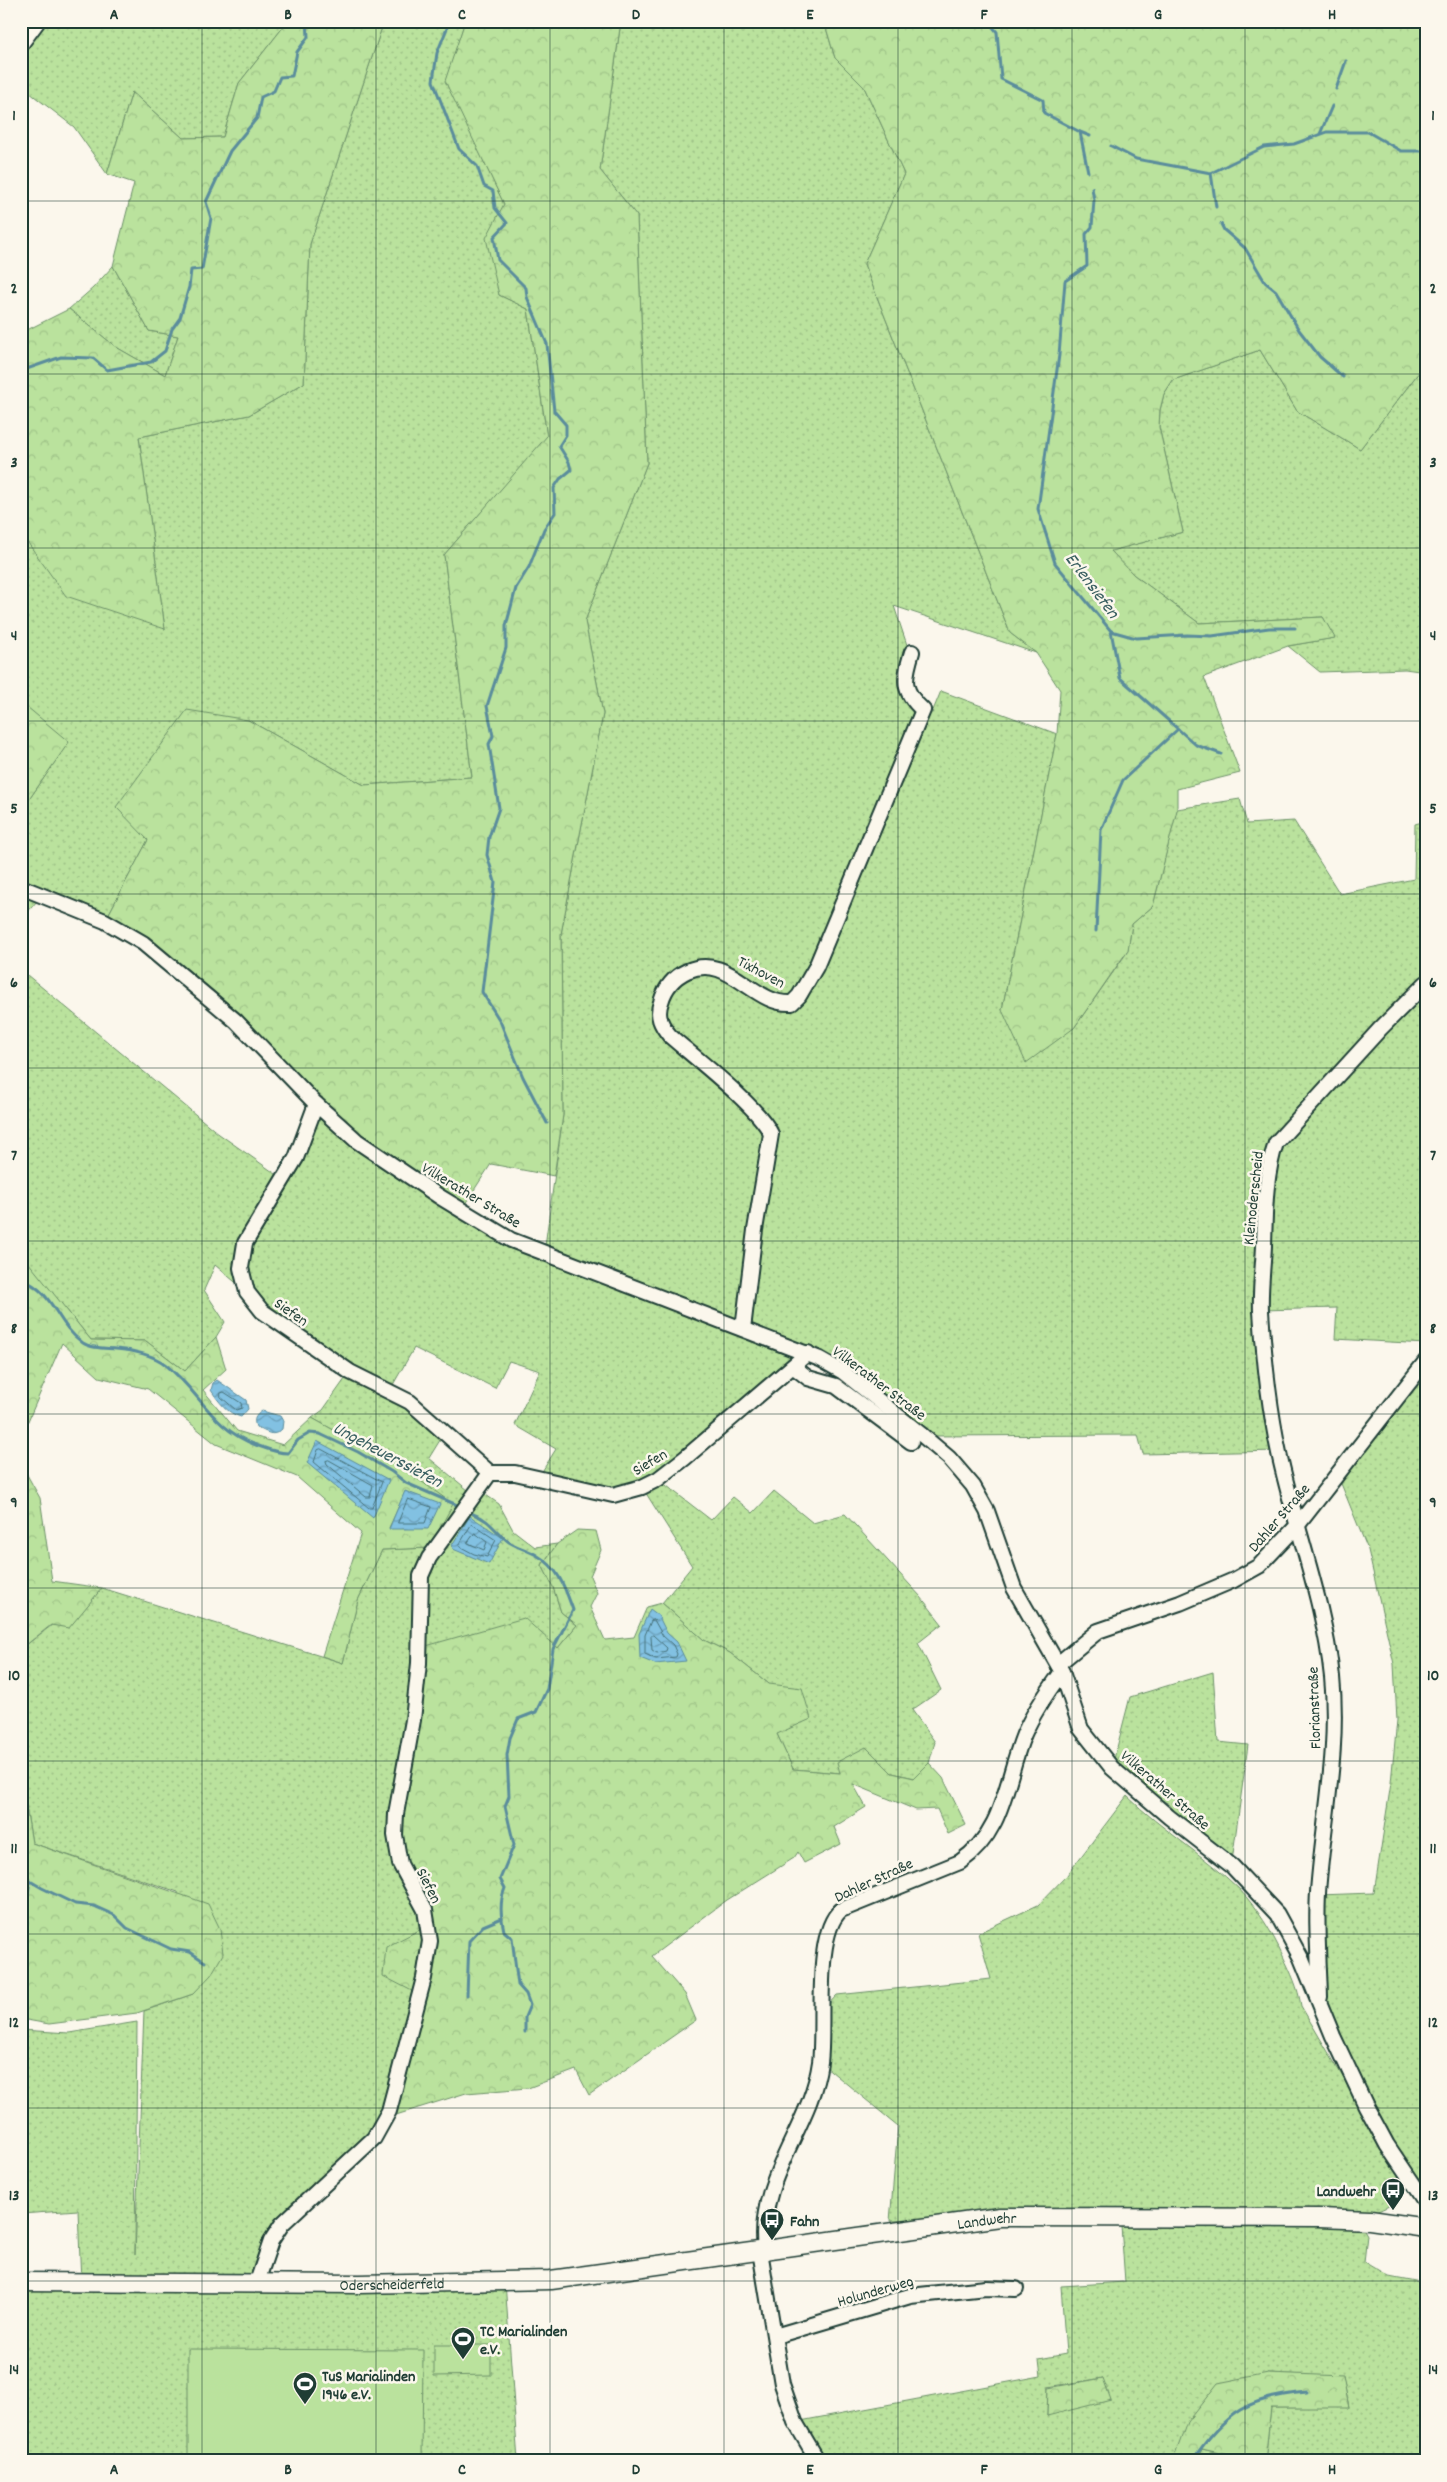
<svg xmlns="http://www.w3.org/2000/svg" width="1447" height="2482" font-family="Dekko,sans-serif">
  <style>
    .green { fill: url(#green-dots); stroke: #6c9068; fill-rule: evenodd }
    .forest { fill: url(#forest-crowns); stroke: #6c9068; fill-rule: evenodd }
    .pitch { fill: #bae29d; stroke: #6c9068 }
    .water { fill: url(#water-waves); stroke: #5a8c9c }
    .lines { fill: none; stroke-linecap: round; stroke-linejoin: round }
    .shore { stroke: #47727a; stroke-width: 1 }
    .stream { stroke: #5a8c9c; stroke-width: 3 }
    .minor-casing { stroke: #1f3d34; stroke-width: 18 }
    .major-casing { stroke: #1f3d34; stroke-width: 21 }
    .minor { stroke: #fbf7ec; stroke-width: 14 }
    .major { stroke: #fbf7ec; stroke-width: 18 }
    .grid { fill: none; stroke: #1f3d34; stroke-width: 1; stroke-opacity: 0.55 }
    .labels { text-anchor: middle; stroke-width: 5; stroke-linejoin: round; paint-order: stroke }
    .street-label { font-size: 16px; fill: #1f3d34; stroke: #fbf7ec }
    .poi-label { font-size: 16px; font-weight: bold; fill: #1f3d34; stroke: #fbf7ec; text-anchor: start }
    .water-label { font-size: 18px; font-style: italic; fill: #385e60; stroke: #fbf7ec }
    .neatline { fill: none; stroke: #1f3d34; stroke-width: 2 }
    .grid-label { font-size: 16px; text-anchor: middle; font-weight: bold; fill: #1f3d34 }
  </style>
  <defs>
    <pattern id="green-dots" width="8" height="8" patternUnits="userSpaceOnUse" patternTransform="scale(1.25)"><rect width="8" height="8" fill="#bae29d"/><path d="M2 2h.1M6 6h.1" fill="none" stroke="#9fc388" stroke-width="1.8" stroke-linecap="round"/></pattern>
    <pattern id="forest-crowns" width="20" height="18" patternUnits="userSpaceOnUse" patternTransform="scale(1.25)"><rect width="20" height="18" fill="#bae29d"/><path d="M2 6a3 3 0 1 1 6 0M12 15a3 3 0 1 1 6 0" fill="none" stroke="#9fc388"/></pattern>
    <pattern id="water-waves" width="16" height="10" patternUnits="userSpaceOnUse" patternTransform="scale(1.25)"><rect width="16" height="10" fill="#82c1e2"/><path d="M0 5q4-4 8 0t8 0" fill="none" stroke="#6a9eb8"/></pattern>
  </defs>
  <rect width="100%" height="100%" fill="#fbf7ec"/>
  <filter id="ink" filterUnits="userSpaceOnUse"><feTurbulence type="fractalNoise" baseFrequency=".02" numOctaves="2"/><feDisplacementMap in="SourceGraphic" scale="10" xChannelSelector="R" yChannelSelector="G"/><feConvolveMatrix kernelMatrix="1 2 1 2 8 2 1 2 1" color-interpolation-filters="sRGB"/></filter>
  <g filter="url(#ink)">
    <g class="green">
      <polygon points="21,21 288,21 239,83 223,137 183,138 132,92 107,174 74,127 21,86"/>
      <polygon points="384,21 465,21 446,81 504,204 499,295 528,309 547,437 444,555 472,777 364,785 248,720 148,840 105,921 42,895 21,920 21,811 68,743 21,702 21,536 165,629 139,437 249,415 304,383 310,244"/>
      <polygon points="621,21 824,21 835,58 864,87 904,174 864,264 1010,633 1036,653 894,606 908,648 905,699 923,710 932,713 941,691 1057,734 1002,1010 1074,1028 1128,951 1132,924 1153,906 1177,809 1240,799 1247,824 1294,821 1340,894 1414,879 1415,824 1426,821 1426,1344 1335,1339 1337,1308 1262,1310 1279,1451 1143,1454 1138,1435 923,1436 808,1353 658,1479 711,1520 733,1497 753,1513 774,1491 813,1523 845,1514 921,1597 942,1624 918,1643 941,1690 912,1710 935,1742 929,1763 915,1778 892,1773 866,1747 841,1773 793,1769 777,1734 769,1684 730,1653 704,1640 662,1603 692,1566 642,1487 623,1493 538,1478 556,1449 515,1425 540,1371 509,1361 495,1388 414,1348 390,1390 445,1432 429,1458 474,1495 464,1512 469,1515 483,1493 499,1504 513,1530 535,1547 557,1544 542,1565 553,1587 561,1612 577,1625 558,1648 425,1910 412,1991 414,2016 393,2092 376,2127 293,2206 257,2282 505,2282 518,2461 21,2461 21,2282 81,2282 78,2210 21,2214 21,2030 69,2033 137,2022 135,2255 144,2011 193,1994 178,1892 32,1843 21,1777 21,1649 52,1625 69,1627 102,1588 343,1663 358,1600 382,1550 428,1548 452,1504 404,1469 312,1418 323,1410 350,1372 247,1292 215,1265 204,1290 225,1322 216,1337 185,1371 146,1341 91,1340 66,1309 21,1295 21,970 219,1134 283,1179 316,1104 357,1141 544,1253 563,1115 561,934 603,714 585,621 647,463 637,216 600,170"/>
      <polygon points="113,266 149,331 178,336 165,375 116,347 69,309 93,288"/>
      <polygon points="1260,350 1297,411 1360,449 1426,363 1426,672 1405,669 1320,672 1288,646 1334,638 1323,617 1199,623 1134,575 1110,551 1183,532 1159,427 1160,410 1164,394 1173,380"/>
      <polygon points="1426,1363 1426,2191 1381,2124 1335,2026 1330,2007 1320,2005 1318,1895 1374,1893 1391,1783 1397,1720 1394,1664 1368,1550 1340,1481"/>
      <polygon points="1213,1672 1218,1742 1248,1745 1232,1861 1185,1825 1169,1804 1133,1782 1114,1759 1130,1697"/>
      <path d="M1127,1796c35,34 77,59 112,93 18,19 33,43 44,67 8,17 15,31 18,50l102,173c0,23 -8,24 -27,33l-486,9 8,-95 -78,-64 2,-51 15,-16 154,-16 -13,-46 60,-28 29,-30z"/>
      <path d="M1121,2226h241l5,9 -3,27 25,15 37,7v168l-5,9h-156l6,-53 78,-1 -6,-30 -75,-4 -91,80 -4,8h-355l-23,-39 246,-46 -2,-17 27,-5 -5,-68 64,-4zM1103,2378l-55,38h-1l1,-29z"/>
      <polygon points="1202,2449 1255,2461 1196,2461"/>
    </g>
    <g class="forest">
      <polygon points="288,21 384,21 310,244 304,383 249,415 139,437 165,629 66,596 28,543 21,536 21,333 69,309 116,347 165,375 178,336 149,331 113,266 134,183 107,174 132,92 183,138 223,137 239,83"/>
      <polygon points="465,21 621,21 600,170 637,216 647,463 585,621 603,714 561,934 563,1115 554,1176 491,1164 461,1210 357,1141 236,1021 105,921 148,840 116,807 187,710 248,720 364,785 472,777 444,555 547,436 528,309 499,295 486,238 504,204 445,81"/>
      <polygon points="824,21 1426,21 1426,363 1360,449 1297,411 1260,350 1173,380 1164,394 1160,410 1159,427 1183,532 1111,551 1134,575 1199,623 1323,617 1335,638 1288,646 1204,677 1240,773 1177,789 1177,810 1153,906 1132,924 1128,950 1074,1028 1026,1063 1002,1010 1057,734 1060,690 1036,653 1010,633 864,264 904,174 864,87 835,58"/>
      <polygon points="21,702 69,742 21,811"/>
      <path d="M21,1262h7l63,78 55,1 39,30 31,-34 10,32 -23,21 34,41 46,14 29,-27 92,51 49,35 -24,44 -47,2 -24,50 -15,63 -21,-7 39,-123 -64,-56 -81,-33 -68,-55 -49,-12 -37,-34 -41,94zM405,1492l10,4 -26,32z"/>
      <polygon points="21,1464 40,1498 52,1581 102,1588 69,1628 51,1625 21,1649"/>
      <polygon points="577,1530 596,1531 601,1550 590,1576 597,1593 590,1607 605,1640 634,1637 647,1607 662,1603 704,1640 730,1653 769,1684 802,1688 811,1719 777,1734 793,1769 840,1773 837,1762 866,1747 892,1773 914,1778 929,1763 943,1778 966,1825 948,1834 937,1809 916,1810 853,1784 866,1807 834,1827 841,1844 804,1863 798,1852 794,1858 727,1900 652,1956 685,1994 696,2020 589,2095 576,2070 528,2088 466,2093 396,2115 389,2111 414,2016 412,1991 383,1976 386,1947 429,1925 396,1845 426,1646 524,1618 558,1648 577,1625 561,1612 553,1587 542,1565 557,1544"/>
      <polygon points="21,1777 32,1843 208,1904 220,1929 223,1954 211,1975 193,1994 137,2013 49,2024 21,2019"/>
      <polygon points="1268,2373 1343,2376 1349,2408 1271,2408 1265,2461 1255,2461 1202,2449 1196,2461 1173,2461 1187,2422 1218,2383"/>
      <polygon points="1103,2378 1111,2400 1047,2416 1048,2388"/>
    </g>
    <g class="pitch">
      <polygon points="434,2345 491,2345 491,2375 434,2376"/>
      <polygon points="188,2349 423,2350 422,2461 188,2460"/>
    </g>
    <g class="water">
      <path d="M217,1380l29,20 2,9 -7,8c-13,-3 -23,-16 -30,-27l2,-7z"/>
      <path d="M262,1411l18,5 3,5 -1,8c-9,9 -15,3 -26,-2 -3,-8 -1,-11 6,-16z"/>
      <polygon points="317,1441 389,1480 373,1518 307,1463"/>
      <polygon points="405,1491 440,1504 428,1529 389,1529"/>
      <polygon points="470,1516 503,1538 489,1564 453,1549 452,1545"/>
      <polygon points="650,1609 658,1615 667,1633 677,1642 686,1661 655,1664 640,1658 639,1634"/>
    </g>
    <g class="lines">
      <g class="shore">
        <polygon points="221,1393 224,1392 241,1403 242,1408 236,1410 221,1397"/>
        <polygon points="321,1449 382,1482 372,1508 369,1508 314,1462 318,1450"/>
        <polygon points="329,1460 373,1485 370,1497 366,1497 327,1464 326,1461"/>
        <polygon points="408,1499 431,1507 425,1523 398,1523"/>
        <polygon points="472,1524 496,1540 487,1557 474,1554 459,1546"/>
        <polygon points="475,1533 487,1542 484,1550 468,1543"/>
        <polygon points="654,1620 663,1636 673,1645 677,1654 676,1657 656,1659 645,1654 645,1635 651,1621"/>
        <polygon points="653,1635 667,1648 666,1651 657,1653 652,1650 651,1637"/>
      </g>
      <g class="stream">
        <polyline points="450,21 437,53 433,81 459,149 477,166 484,186 493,191 495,208 507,223 494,237 498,260 526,288 527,297 547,344 554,411 566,425 566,435 559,446 569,462 571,470 560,479 554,488 555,513 544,529 529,567 516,588 506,626 506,648 487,706 493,736 489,744 499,808 489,837 487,855 495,882 482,992 500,1021 523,1077 547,1123"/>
        <polyline points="988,21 997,32 1001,79 1043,100 1044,113 1080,132 1088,172"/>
        <polyline points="1336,89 1346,61"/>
        <polyline points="1080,132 1090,136"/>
        <polyline points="1320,134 1332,106"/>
        <polyline points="1111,146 1136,159 1211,173 1264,147 1294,144 1327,132 1368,132 1401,151 1426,151"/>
        <polyline points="1211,173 1216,207"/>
        <polyline points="1092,188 1094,200 1092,227 1086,234 1087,266 1065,281 1059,355 1038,509 1055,563 1111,631 1120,678 1178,729 1123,780 1101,830 1096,931"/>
        <polyline points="1221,224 1224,230 1245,248 1265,282 1276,291 1299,330 1320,357 1343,377"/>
        <polyline points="21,371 61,357 93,358 107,370 151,362 165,351 172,329 180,318 189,287 191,270 202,269 211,218 206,202 230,151 257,118 261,97 274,91 280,77 292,76 297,52 308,37 307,21"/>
        <polyline points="1111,631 1136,638 1187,635 1212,636 1269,628 1295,628"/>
        <polyline points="1178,729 1196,745 1221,754"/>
        <path d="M21,1279c35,14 33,43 62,64 9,6 23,5 33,6 16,1 38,6 50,16 35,28 45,63 90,80 11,4 20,8 32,8l10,-13 12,-7 10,1 38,18 34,20 14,11 51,22"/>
        <path d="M473,1514c18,6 22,18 36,28 9,6 20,8 29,14 21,12 27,32 35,54l-20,39 -6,40 -11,23 -18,7 -8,19 -3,17 2,41 -4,10 9,39 -14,34 5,9c-6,15 -4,28 -1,43l8,7 6,47 8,9 4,11 -5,12v15"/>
        <polyline points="21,1868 30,1881 42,1888 75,1904 94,1906 114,1915 127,1928 171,1949 190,1952 205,1962"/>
        <polyline points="21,1930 27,1923 26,1905 30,1881"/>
        <polyline points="467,1995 469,1941 483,1926 502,1918"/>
        <path d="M1192,2461c33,-49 57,-64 115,-69"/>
      </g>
      <defs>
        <g id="minor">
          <polyline points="21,44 38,21"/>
          <polyline points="21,887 105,921 143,943 236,1021 316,1104 357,1141 440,1197 511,1240 820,1359 843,1372 923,1436 949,1458 973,1486 987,1511 1014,1588 1062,1672 1081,1729 1112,1768 1169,1817 1232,1866 1277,1914 1301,1958 1333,2036 1366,2106 1387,2145 1426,2203"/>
          <polyline points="316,1104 296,1158 245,1243 241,1268 247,1292 262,1311 350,1372 410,1402 490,1473 515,1473 613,1495 642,1487 658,1479 685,1458 808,1353"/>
          <path d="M743,1329l12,-99 16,-96c-11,-26 -77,-77 -101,-98 -9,-11 -14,-20 -9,-34 4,-14 13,-25 26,-31 42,-19 66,35 105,32l7,-7 17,-29 107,-257c-22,-19 -19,-32 -11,-58"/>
          <polyline points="794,1367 808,1378 836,1386 911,1442"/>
          <polyline points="1058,1664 1098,1631 1180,1603 1234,1580 1259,1566 1297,1526 1426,1361"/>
          <path d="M1320,1997c-1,-38 -5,-79 -1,-117 6,-68 20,-135 13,-203 -8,-77 -37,-149 -53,-224 -10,-46 -15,-95 -18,-142 -1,-22 2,-44 3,-65 1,-34 1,-71 12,-103l104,-114 46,-46"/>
          <path d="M765,2250c-9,-72 46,-122 55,-188 5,-37 -7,-128 21,-152l119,-48c45,-31 45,-81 64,-128 10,-23 24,-43 38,-62"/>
          <polyline points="760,2251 782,2384 795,2422 818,2461"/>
          <polyline points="257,2282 271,2241 282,2224 374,2138 389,2111 424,1978 430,1941 425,1910 400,1864 395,1835 396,1814 413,1720 419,1663 421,1576 429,1558 490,1473"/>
          <polyline points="775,2336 910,2296 986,2288 1016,2289"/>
        </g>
        <g id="major">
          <path id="s1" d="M21,2282l338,2 192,-4 449,-63 319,1 51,2 56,8"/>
        </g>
      </defs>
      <use href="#minor" class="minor-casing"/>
      <use href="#major" class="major-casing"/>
      <use href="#minor" class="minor"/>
      <use href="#major" class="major"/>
    </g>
  </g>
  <path class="grid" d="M202,21v2440M376,21v2440M550,21v2440M724,21v2440M898,21v2440M1072,21v2440M1245,21v2440M21,201h1405M21,374h1405M21,548h1405M21,721h1405M21,894h1405M21,1068h1405M21,1241h1405M21,1414h1405M21,1588h1405M21,1761h1405M21,1934h1405M21,2108h1405M21,2281h1405"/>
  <defs>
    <symbol id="bus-pin" viewBox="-11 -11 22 30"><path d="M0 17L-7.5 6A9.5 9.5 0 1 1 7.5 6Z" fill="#1f3d34" stroke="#fbf7ec"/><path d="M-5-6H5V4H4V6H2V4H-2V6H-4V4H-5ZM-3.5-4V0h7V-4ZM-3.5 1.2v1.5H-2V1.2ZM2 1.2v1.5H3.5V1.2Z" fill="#fff"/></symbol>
    <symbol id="stadium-pin" viewBox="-11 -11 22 30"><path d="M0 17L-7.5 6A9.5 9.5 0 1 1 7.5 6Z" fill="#1f3d34" stroke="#fbf7ec"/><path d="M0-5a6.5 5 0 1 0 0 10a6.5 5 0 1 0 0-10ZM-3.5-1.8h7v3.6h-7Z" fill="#fff"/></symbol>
  </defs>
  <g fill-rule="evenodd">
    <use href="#bus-pin" x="1379" y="2176" width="28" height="38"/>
    <use href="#bus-pin" x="758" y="2206" width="28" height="38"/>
    <use href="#stadium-pin" x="449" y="2325" width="28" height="38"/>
    <use href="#stadium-pin" x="291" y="2370" width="28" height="38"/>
  </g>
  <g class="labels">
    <g class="street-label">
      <text transform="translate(762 971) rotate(28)" y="6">Tixhoven</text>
      <text transform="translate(472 1194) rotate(31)" y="6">Vilkerather Straße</text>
      <text transform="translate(1252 1198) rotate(-84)" y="6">Kleinoderscheid</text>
      <text transform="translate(292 1311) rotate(35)" y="6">Siefen</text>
      <text transform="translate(880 1382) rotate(37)" y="6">Vilkerather Straße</text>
      <text transform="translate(649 1461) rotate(-31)" y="6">Siefen</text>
      <text transform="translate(1278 1517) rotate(-49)" y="6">Dahler Straße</text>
      <text transform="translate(1313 1708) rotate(-92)" y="6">Florianstraße</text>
      <text transform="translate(1166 1789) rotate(41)" y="6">Vilkerather Straße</text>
      <text transform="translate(873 1879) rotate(-25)" y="6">Dahler Straße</text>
      <text transform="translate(430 1885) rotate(63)" y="6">Siefen</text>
      <text dy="6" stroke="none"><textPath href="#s1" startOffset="970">Landwehr</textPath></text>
      <text dy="6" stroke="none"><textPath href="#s1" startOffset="371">Oderscheiderfeld</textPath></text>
      <text transform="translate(875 2290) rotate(-16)" y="6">Holunderweg</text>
    </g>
    <g class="poi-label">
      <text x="1376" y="2196" text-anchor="end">Landwehr</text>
      <text x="790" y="2226">Fahn</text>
      <text x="480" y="2336">TC Marialinden<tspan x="480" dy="18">e.V.</tspan></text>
      <text x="322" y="2381">TuS Marialinden<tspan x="322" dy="18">1946 e.V.</tspan></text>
    </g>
    <g class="water-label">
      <text transform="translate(1093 585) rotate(53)" y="6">Erlensiefen</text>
      <text transform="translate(388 1454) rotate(28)" y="6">Ungeheuerssiefen</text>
    </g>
  </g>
  <rect width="1447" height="2482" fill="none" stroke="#fbf7ec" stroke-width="55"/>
  <rect x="28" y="28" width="1392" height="2426" class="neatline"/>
  <g class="grid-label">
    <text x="114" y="19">A</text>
    <text x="288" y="19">B</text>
    <text x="462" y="19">C</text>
    <text x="636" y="19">D</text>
    <text x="810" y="19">E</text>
    <text x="984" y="19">F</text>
    <text x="1158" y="19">G</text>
    <text x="1332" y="19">H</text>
    <text x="14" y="120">1</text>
    <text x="1433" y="120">1</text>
    <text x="14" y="293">2</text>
    <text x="1433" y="293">2</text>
    <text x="14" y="467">3</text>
    <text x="1433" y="467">3</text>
    <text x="14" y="640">4</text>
    <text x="1433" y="640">4</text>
    <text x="14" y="813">5</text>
    <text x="1433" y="813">5</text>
    <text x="14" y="987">6</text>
    <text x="1433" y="987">6</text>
    <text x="14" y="1160">7</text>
    <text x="1433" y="1160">7</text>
    <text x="14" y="1333">8</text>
    <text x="1433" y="1333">8</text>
    <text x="14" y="1507">9</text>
    <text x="1433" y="1507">9</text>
    <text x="14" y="1680">10</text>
    <text x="1433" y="1680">10</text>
    <text x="14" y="1853">11</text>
    <text x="1433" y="1853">11</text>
    <text x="14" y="2027">12</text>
    <text x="1433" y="2027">12</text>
    <text x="14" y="2200">13</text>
    <text x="1433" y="2200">13</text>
    <text x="14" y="2374">14</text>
    <text x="1433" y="2374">14</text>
    <text x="114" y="2474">A</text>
    <text x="288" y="2474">B</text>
    <text x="462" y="2474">C</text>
    <text x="636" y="2474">D</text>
    <text x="810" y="2474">E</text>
    <text x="984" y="2474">F</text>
    <text x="1158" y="2474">G</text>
    <text x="1332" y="2474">H</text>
  </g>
</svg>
